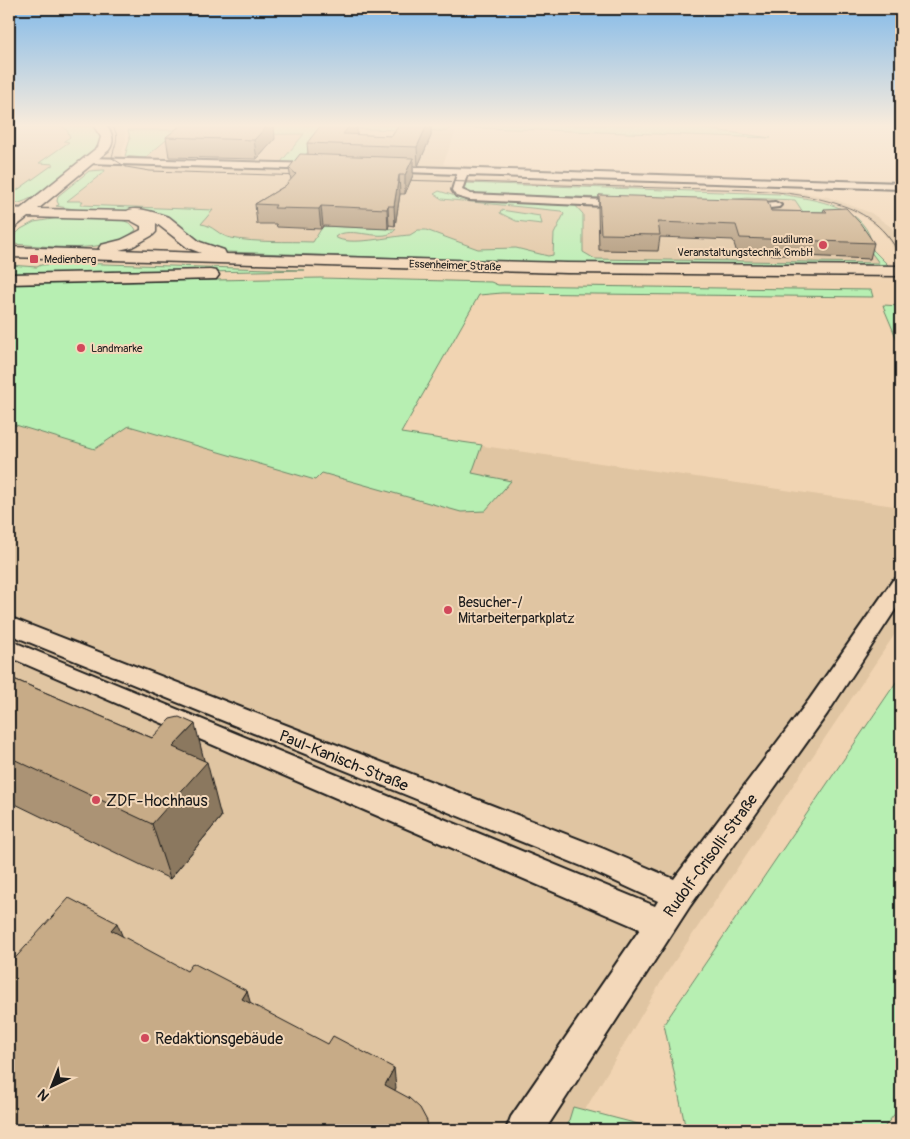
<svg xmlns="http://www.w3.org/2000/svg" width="910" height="1139" font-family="Pangolin,sans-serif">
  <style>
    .built { fill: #e0c5a2 }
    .green { fill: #b7efb2; stroke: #6a8667 }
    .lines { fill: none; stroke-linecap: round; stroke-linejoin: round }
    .street-casing { stroke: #1c1c1c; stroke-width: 4 }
    .secondary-casing { stroke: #1c1c1c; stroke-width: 3 }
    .street { fill: #f3d8ba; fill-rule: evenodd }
    .secondary { fill: #f3d8ba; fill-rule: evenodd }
    .tram { stroke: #1c1c1c; stroke-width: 1 }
    .wall { fill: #ab9374; stroke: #1c1c1c }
    .shaded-wall { fill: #8b785e; stroke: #1c1c1c }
    .building { fill: #c7ab87; stroke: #1c1c1c }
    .poi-dot { fill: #d1495b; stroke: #f3d8ba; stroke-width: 2 }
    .labels { text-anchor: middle; stroke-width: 4; stroke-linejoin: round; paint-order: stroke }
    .far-poi-label { font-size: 11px; fill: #1c1c1c; stroke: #f3d8ba; text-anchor: start }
    .far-street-label { font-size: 11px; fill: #1c1c1c; stroke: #f3d8ba }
    .poi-label { font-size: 14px; fill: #1c1c1c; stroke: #f3d8ba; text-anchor: start }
    .near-street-label { font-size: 16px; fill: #1c1c1c; stroke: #f3d8ba }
    .near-poi-label { font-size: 16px; fill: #1c1c1c; stroke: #f3d8ba; text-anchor: start }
  </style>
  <rect width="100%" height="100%" fill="#f1d4b2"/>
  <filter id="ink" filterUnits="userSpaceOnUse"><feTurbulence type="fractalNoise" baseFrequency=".02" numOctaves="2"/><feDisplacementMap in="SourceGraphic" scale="10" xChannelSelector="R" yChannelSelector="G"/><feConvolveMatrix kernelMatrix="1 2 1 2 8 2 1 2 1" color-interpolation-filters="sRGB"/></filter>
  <g filter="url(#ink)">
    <g class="built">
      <polygon points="9,125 73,125 81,142 9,207"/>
      <polygon points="106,125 120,125 125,131 126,140 121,154 124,160 110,159 106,156 114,144 115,139"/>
      <polygon points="326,128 456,131 443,164 471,166 465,179 757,189 785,190 828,197 871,213 891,227 901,240 901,263 898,263 890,241 878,228 866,218 839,206 820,200 779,194 464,183 469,194 720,201 747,198 795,200 842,213 880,263 477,262 437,259 245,254 226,252 157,216 72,210 56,206 59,205 57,201 58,196 94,168 116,165 114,163 137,165 178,130 305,134"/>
      <polygon points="9,312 401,434 901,507 901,625 664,977 573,1130 9,1130"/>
    </g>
    <g class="green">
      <path d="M60,125c11,0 22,2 33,1 4,3 8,7 8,13 0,10 -59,54 -70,59 -7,4 -15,6 -22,8v-10l45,-32 -15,-1 30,-21 -5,-1 6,-4 -3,-7z"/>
      <polygon points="232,125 451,125 448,131 327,128 299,163 281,162 304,134 172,135 145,158 125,156 130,139 128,130 221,130"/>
      <polygon points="458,125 678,125 771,138 457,127"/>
      <path d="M103,170h2l-1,2 -37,29h16l-3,4 133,5 -12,14c12,1 18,12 30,14 27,5 55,3 82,4l10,-16 73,3c-11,16 -46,-5 -61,8 14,10 56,-1 75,-2l8,-5h8l52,19 38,-1 32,8 5,-1 1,-21 10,-20 -3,-3 -119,-12 -8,-5 5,-3 26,8 109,5 9,10v38l12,7 284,4 -37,-50 -39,-1 -8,-12 -48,-2 -27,3 -251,-7 -5,-3v-8l315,11c37,6 90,11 94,56l15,15 -3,1 -408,-4 -40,-3 -211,-7 -18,-4 -31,-22 -121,-20 3,-1 -2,-4 1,-5 31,-25z"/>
      <polygon points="501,210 540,216 542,224 516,221 500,213"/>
      <path d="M65,217c17,1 64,-4 71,13 -31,27 -89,15 -127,14v-3l12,-12 13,-7z"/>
      <polygon points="71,263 304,270 305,270 9,276 9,265 37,267 41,265"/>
      <polygon points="320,278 491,282 498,285 871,290 873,297 502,293 479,295 401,433 482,445 472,473 511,481 485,511 461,512 322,473 315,480 129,426 95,449 9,423 9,284"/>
      <polygon points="883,305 901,306 901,349 885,311"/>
      <polygon points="901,675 901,1106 882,1130 686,1130 664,1024"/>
      <polygon points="573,1107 661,1130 566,1130"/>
    </g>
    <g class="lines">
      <defs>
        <g id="street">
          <polygon points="90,158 319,164 324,167 319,170 86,163 85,161"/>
          <polygon points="385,166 901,183 901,189 467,175 462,190 471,194 628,201 634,204 628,207 470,200 456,196 452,190 457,174 381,171 380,169 381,167"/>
          <polygon points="775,202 781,205 779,207 741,211 735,208 741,205"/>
          <polygon points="9,208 25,209 31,212 25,215 9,214"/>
          <polygon points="901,578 901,601 827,714 690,906 545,1130 506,1130 511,1117 640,929 9,657 9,640 655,906 658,901 584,867 9,634 9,617 604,849 674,879 809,700 893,580"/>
        </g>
        <g id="secondary">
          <path d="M93,125h13c7,9 9,16 3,25l-71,59 89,2c10,-6 31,3 42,6l31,25 24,8 2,4 341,9 334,3v10l-334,-3 -558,-16v-10l91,3 -1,-2 2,-3 20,-5 20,-10v-4l-11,-6 -102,-3 -14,11 -5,2v-12l89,-71 3,-10zM156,223l32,25 13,5 -82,-3 13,-3 21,-12 3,-3z"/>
          <polygon points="210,270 216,271 219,275 216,279 9,284 9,274"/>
        </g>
      </defs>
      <use href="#street" class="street-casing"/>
      <use href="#secondary" class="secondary-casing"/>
      <use href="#street" class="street"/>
      <use href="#secondary" class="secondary"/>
      <g class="tram">
        <path d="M111,125c11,11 3,20 1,33l14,9 24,4 153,5"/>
        <path d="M398,180c89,2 177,6 266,8 60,2 122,-2 180,18 26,9 46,27 57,52"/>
      </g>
    </g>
    <g class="wall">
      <polygon points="399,125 431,125 431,136 418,166 413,166 413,175 405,194 400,194 395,226 389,225 388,229 323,226 321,229 277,227 276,224 257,224 255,204 285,186 291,180 289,168 308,154 307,143 357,134 357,135 392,136"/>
      <polygon points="166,137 275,139 257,159 169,157"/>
      <polygon points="599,195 771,211 823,212 824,209 874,243 870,259 737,253 733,240 660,237 658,251 599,250 598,209"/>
      <polygon points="9,677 204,760 221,817 170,879 9,801"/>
    </g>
    <g class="shaded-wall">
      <polygon points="268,125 274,125 275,139 257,159 254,140"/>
      <polygon points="350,125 357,125 357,134 350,145 343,134"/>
      <polygon points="427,125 431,125 431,136 418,166 417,147"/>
      <polygon points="413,158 413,175 405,194 405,175"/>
      <polygon points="399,175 400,194 395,226 394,206"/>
      <polygon points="321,206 323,226 321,229 319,209"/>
      <polygon points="388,206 389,225 388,229 387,209"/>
      <polygon points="195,724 205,764 207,762 221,817 170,879 152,824 173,747"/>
      <polygon points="117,923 126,945 111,930"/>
      <polygon points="247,991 253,1012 242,999"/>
      <polygon points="394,1068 396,1088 387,1105 385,1085"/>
    </g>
    <g class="building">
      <polygon points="181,125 268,125 254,140 166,137"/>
      <polygon points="321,125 350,125 343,134 392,136 399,125 427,125 417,147 307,143"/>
      <polygon points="300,154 413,158 405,175 399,175 394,206 388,206 387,209 321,206 319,209 274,208 276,205 255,204 285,186 296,174 289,168"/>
      <polygon points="599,195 767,200 771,211 827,212 824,209 846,208 860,223 874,243 740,238 736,225 658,222 660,235 601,234"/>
      <polygon points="9,677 152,738 170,719 179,717 195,724 173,747 207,762 152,824 9,757"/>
      <polygon points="69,898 117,923 111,930 187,971 193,963 247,991 242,999 328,1044 333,1036 394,1068 385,1085 409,1098 420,1108 427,1121 428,1130 9,1130 9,965"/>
    </g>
  </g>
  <linearGradient id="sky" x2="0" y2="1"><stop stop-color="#83bae9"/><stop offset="0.44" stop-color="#f9ecdc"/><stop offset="1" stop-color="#f9ecdc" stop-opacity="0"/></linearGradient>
  <rect width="910" height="285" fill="url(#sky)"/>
  <g class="poi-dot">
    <circle cx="823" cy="245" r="5"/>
    <rect x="29" y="254" width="10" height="10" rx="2.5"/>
    <circle cx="81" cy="348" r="5"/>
    <circle cx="448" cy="610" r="5"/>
    <circle cx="96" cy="800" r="5"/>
    <circle cx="145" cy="1038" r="5"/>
  </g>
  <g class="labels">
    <g class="far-poi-label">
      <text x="813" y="243" text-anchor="end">audiluma<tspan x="813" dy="13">Veranstaltungstechnik GmbH</tspan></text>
      <text x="44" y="263">Medienberg</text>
      <text x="91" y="352">Landmarke</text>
    </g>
    <g class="far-street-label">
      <text transform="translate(455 265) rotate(2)" y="4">Essenheimer Straße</text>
    </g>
    <g class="poi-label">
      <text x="458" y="607">Besucher-/<tspan x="458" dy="16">Mitarbeiterparkplatz</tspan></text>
    </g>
    <g class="near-street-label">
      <text transform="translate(344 760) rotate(22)" y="6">Paul-Kanisch-Straße</text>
      <text transform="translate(710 855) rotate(-54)" y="6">Rudolf-Crisolli-Straße</text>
    </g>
    <g class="near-poi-label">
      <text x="106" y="806">ZDF-Hochhaus</text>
      <text x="155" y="1044">Redaktionsgebäude</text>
    </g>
  </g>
  <rect width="910" height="1139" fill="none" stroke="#f3d8ba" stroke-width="30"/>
  <rect x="15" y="15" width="880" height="1109" fill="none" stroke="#1c1c1c" stroke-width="2" filter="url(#ink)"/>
  <g transform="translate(52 1086) rotate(223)" stroke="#f3d8ba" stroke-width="4" paint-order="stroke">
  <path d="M0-4L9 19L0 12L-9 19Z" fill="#1c1c1c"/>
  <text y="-8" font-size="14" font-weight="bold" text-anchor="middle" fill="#1c1c1c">N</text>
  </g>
</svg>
